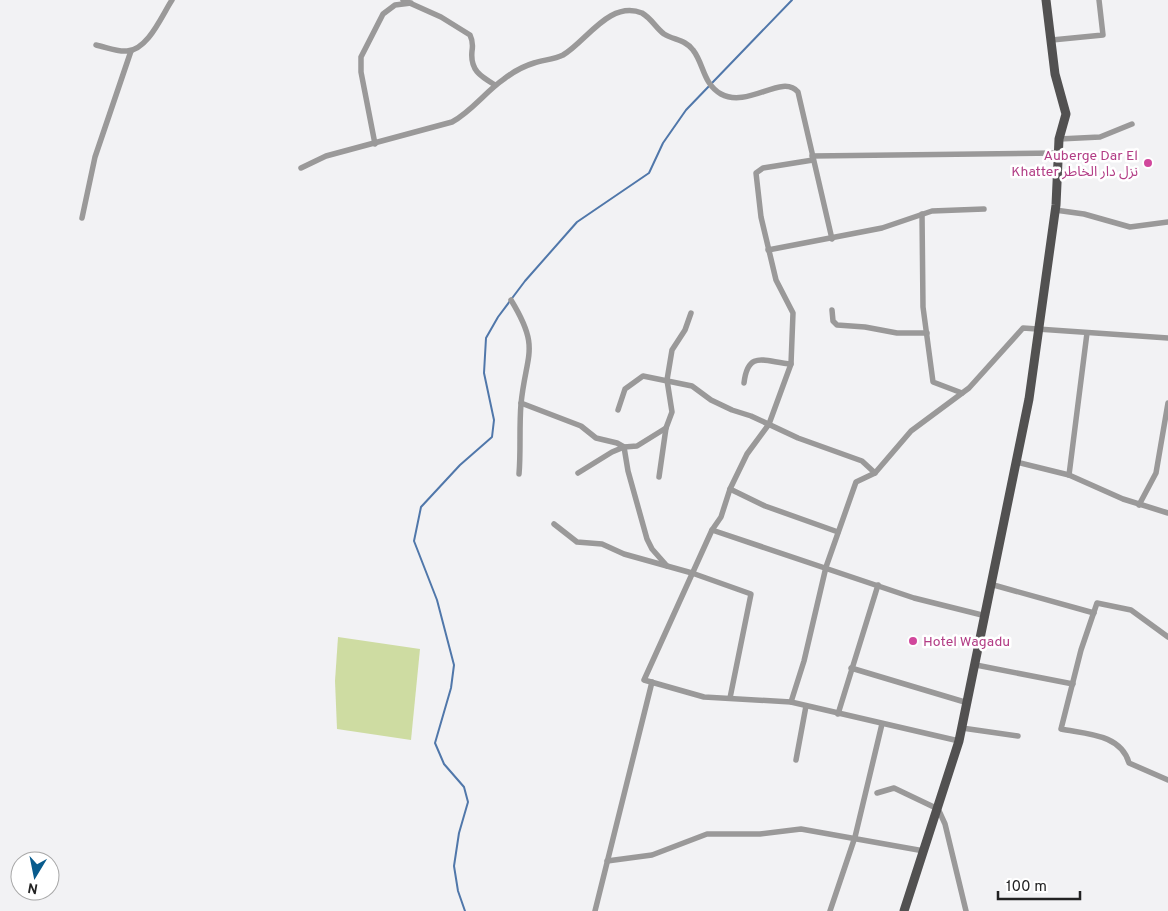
<svg xmlns="http://www.w3.org/2000/svg" width="1168" height="911" font-family="Overpass,'Noto Sans Arabic',sans-serif">
  <style>
    .green { fill: #cedca2 }
    .lines { fill: none; stroke-linecap: round; stroke-linejoin: round }
    .stream { stroke: #5077aa; stroke-width: 2 }
    .minor { stroke: #9a9999; stroke-width: 5.5 }
    .primary { stroke: #525151; stroke-width: 9 }
    .hotel-dot { fill: #d1479c; stroke: #fff; stroke-width: 2 }
    .labels { text-anchor: middle; stroke-width: 5; stroke-linejoin: round; paint-order: stroke }
    .hotel-label { font-size: 14px; fill: #b23c85; stroke: #fff; text-anchor: end }
  </style>
  <rect width="100%" height="100%" fill="#f2f2f4"/>
  <polygon class="green" points="338,637 420,649 411,740 337,729 335,681"/>
  <g class="lines">
    <polyline class="stream" points="465,911 458,891 454,866 459,833 468,802 464,787 444,764 435,743 451,688 454,665 437,600 414,541 421,507 460,465 492,437 494,420 484,373 486,338 498,317 525,281 577,222 649,173 663,143 686,110 792,0"/>
    <g class="minor">
      <path d="M403,0l38,17 29,18c3,6 3,10 2,16 -2,19 8,25 23,34"/>
      <polyline points="1052,40 1103,35 1099,0"/>
      <path d="M96,45c10,2 21,7 31,6 21,-1 35,-36 45,-51"/>
      <polyline points="1059,139 1100,137 1132,124"/>
      <polyline points="375,144 361,72 361,57 383,14 395,5 411,3"/>
      <polyline points="812,156 1058,153"/>
      <polyline points="813,160 763,168 756,173 761,217 776,280 793,313 791,364 769,424 747,454 730,489 721,517 712,530 644,680 704,697 791,702 959,741"/>
      <path d="M301,168l25,-12 126,-34c20,-11 33,-30 52,-43 9,-7 20,-13 30,-16 10,-3 21,-4 29,-8 23,-13 46,-55 79,-42 9,5 14,15 22,21 10,6 22,6 29,16 11,14 10,34 28,44 27,15 61,-21 77,-2l34,147"/>
      <polyline points="1055,210 1084,214 1130,227 1168,222"/>
      <polyline points="922,214 923,307 933,382 962,393"/>
      <polyline points="82,218 95,157 131,51"/>
      <polyline points="768,250 882,228 932,211 984,209"/>
      <path d="M511,300c30,49 15,53 10,104 -2,23 0,47 -2,70"/>
      <polyline points="832,310 833,321 837,325 865,327 897,333 927,333"/>
      <path d="M744,383c4,-34 21,-21 47,-19"/>
      <polyline points="521,403 581,426 596,438 617,443 624,447 628,471 647,539 652,549 667,566"/>
      <polyline points="618,410 625,389 643,376 692,386 711,400 732,410 751,416 798,438 862,461 875,473"/>
      <polyline points="1016,462 1069,475 1123,499 1168,513"/>
      <polyline points="578,473 612,452 624,447 637,446 666,428"/>
      <polyline points="1069,475 1087,333"/>
      <polyline points="659,477 666,428 672,412 667,380 672,350 685,330 691,313"/>
      <polyline points="730,489 765,506 838,532"/>
      <polyline points="1139,505 1156,473 1168,403"/>
      <polyline points="554,524 577,542 602,544 624,554 692,573 751,594 730,698"/>
      <polyline points="712,530 914,598 986,616"/>
      <polyline points="990,584 1094,613"/>
      <path d="M1168,637l-37,-27 -34,-7 -16,47 -20,79c25,5 60,5 68,34l39,17"/>
      <polyline points="976,665 1073,684"/>
      <polyline points="851,668 968,703"/>
      <polyline points="791,702 804,661 826,567 856,482 875,473 911,431 969,388 1023,328 1168,338"/>
      <polyline points="838,714 878,585"/>
      <polyline points="962,728 1018,736"/>
      <polyline points="796,760 806,706"/>
      <polyline points="877,793 894,788 938,809 940,813 945,824 966,911"/>
      <polyline points="607,861 652,855 707,834 760,834 801,829 924,851"/>
      <polyline points="595,911 652,682"/>
      <polyline points="830,911 855,837 882,724"/>
    </g>
    <polyline class="primary" points="904,911 959,741 1029,399 1056,205 1059,139 1066,114 1055,74 1046,0"/>
  </g>
  <g class="hotel-dot">
    <circle cx="1148" cy="163" r="5"/>
    <circle cx="913" cy="641" r="5"/>
  </g>
  <g class="labels">
    <g class="hotel-label">
      <text x="1138" y="160">Auberge Dar El<tspan x="1138" dy="16">Khatter نزل دار الخاطر</tspan></text>
      <text x="923" y="646" text-anchor="start">Hotel Wagadu</text>
    </g>
  </g>
  <g transform="translate(35 876) rotate(190)"><circle r="24" fill="#ffffff" stroke="#a7a7a7"/>
  <path d="M0-4L9 19L0 12L-9 19Z" fill="#085b8d"/>
  <text y="-8" font-size="14" font-weight="bold" text-anchor="middle" fill="#222222">N</text>
  </g>
  <path d="M998 891v8h82v-8" fill="none" stroke="#222222" stroke-width="2.5"/>
  <text x="1006" y="891" font-size="15" fill="#222222" stroke="#ffffff" stroke-width="4" paint-order="stroke">100 m</text>
</svg>
